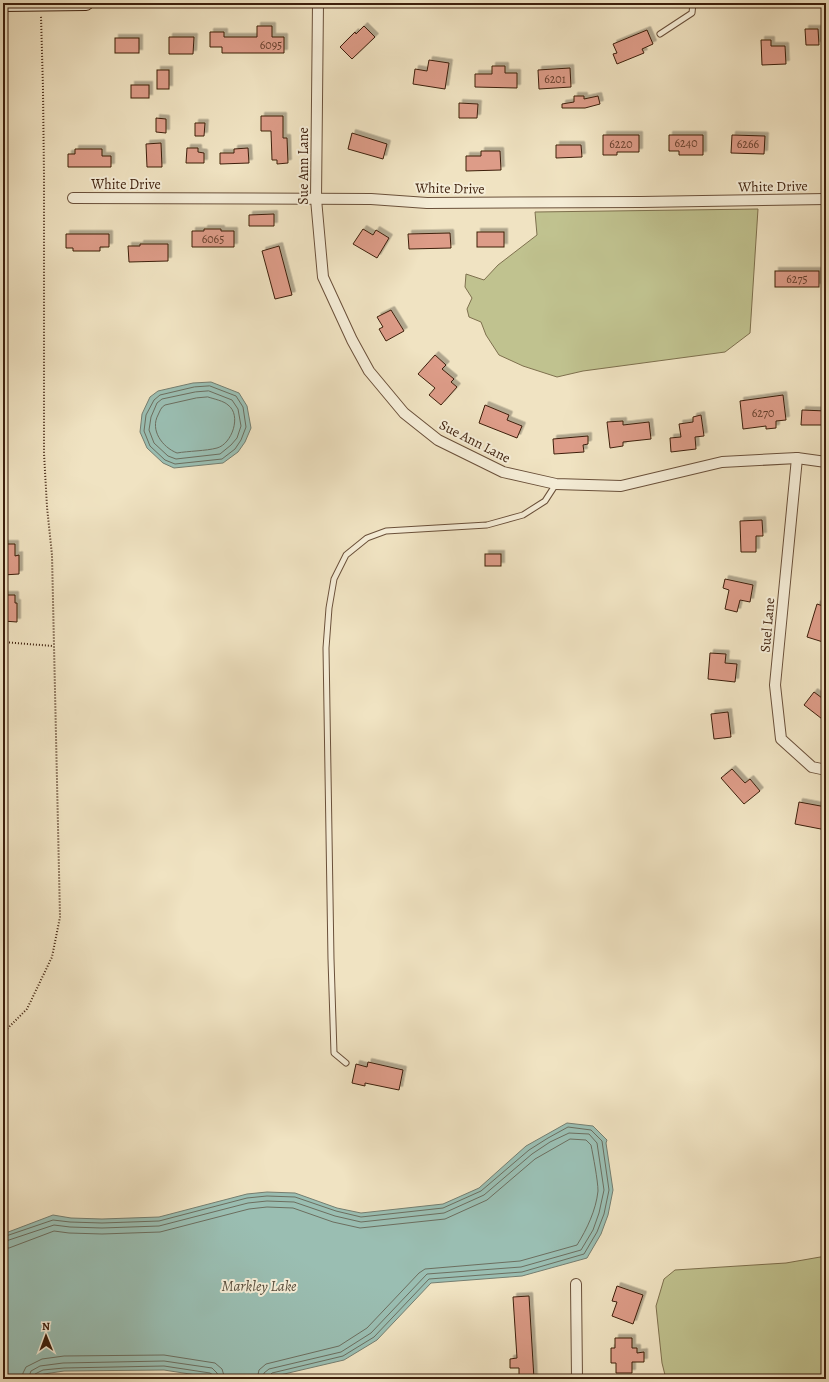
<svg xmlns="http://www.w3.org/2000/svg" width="829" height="1382" font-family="Alegreya,serif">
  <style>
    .green { fill: #c0c28f; stroke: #7e704e }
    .water { fill: #9abeb2; stroke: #757e70 }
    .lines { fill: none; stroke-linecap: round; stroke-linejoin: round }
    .shore { stroke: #6c6e5f; stroke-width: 1 }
    .building { fill: #dd9c88; stroke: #3d1f0c; filter: url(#shadow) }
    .lane-casing { stroke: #6a503a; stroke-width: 7 }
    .street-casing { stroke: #6a503a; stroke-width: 12 }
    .secondary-casing { stroke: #3d1f0c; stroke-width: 16 }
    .path { stroke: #3d1f0c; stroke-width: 2; stroke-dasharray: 1 2; stroke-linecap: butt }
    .lane { stroke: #f5edd7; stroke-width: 5 }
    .street { stroke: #f5edd7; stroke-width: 10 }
    .secondary { stroke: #f5edd7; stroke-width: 14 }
    .labels { text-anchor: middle; stroke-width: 4; stroke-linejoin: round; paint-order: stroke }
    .number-label { font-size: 12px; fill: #653e2b }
    .street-label { font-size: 14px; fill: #3d1f0c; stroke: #f5edd7 }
    .water-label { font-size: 15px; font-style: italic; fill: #594f3e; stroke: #f5edd7 }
  </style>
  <defs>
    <filter id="shadow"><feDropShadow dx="3.5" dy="-3.5" stdDeviation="0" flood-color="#0004"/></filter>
  </defs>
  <rect width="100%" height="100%" fill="#f0e3c2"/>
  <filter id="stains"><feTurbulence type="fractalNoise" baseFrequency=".005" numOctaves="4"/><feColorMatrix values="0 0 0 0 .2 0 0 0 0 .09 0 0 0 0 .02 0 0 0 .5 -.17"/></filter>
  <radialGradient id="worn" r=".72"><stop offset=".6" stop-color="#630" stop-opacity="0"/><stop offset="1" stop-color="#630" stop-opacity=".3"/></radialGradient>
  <g class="green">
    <polygon points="758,209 750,333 725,352 583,371 557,377 523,366 499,355 486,335 481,322 469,317 467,309 472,298 465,287 466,274 484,280 498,265 537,235 535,212"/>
    <polygon points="826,1256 826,1379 666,1379 662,1363 656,1306 664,1279 675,1270 786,1263"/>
  </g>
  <g class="water">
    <polygon points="211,382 239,393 247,406 251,428 245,442 238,452 223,463 174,468 163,463 147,448 140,432 142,414 150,397 158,391 193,383"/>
    <polygon points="567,1123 593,1126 607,1140 606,1143 613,1190 608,1215 601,1234 587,1258 522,1276 431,1283 377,1340 344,1360 267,1378 222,1379 164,1370 64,1371 44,1374 34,1379 3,1379 3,1234 53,1215 71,1218 102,1219 159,1217 247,1194 267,1192 295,1193 337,1208 361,1213 443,1204 479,1188 526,1146"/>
  </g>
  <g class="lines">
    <g class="shore">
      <polygon points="210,386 236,396 243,407 246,427 241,440 235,449 222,459 175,464 165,460 150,446 144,431 146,415 154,400 160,395 194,387"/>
      <polygon points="209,391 232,400 238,409 241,426 237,438 231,445 220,454 176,459 168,456 154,443 149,430 151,417 157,403 162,399 195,392"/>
      <path d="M208,397c6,2 16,4 20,8 14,10 4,39 -11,43 -11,3 -29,3 -40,5 -15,-6 -27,-23 -19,-38 2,-4 3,-8 7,-10l31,-7z"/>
      <polyline points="3,1237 53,1220 70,1222 102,1223 159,1221 247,1198 267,1196 295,1197 336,1211 361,1217 443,1208 481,1191 529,1150 548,1138 568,1127 591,1130 602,1141 609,1190 604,1214 597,1232 584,1254 522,1272 429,1279 374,1337 343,1356 272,1373 269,1376 268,1379"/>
      <polyline points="3,1242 54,1225 70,1227 102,1228 159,1226 248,1203 267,1201 294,1202 335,1216 361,1222 444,1213 484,1195 532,1154 550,1142 569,1133 589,1134 597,1143 604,1190 599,1213 593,1230 581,1250 521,1267 427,1274 371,1333 341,1352 269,1369 264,1373 263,1379"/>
      <path d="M3,1248h6l45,-17 15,2 33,1 58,-2 89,-23 18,-2 26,1 40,14 27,6 85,-9 42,-19 48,-41 35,-20 16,1 5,5c2,10 7,36 7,46 -2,19 -11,38 -21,54l-57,16 -95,8 -6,4 -52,55 -28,18 -73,18 -7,6 -2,9"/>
      <polyline points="22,1379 23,1373 26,1367 42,1359 64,1356 164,1355 215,1363 222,1369 225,1379"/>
      <polyline points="28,1379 31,1371 40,1366 63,1363 164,1361 212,1368 217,1373 219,1379"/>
      <polyline points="33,1379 35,1374 43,1370 64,1368 164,1366 210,1373 213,1375 214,1379"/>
    </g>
  </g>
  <g class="building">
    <polygon points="257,26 272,26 272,37 284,37 284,53 222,53 222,47 210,47 210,32 224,32 224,37 257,37"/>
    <polygon points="364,26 375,37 352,59 340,47 355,32 356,34"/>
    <polygon points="805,29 818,29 819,45 806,45"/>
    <polygon points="647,30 653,44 642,49 644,53 617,64 613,54 617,53 613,44"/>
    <polygon points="169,37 194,37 193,54 169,54"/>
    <rect x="115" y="38" width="24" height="15"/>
    <polygon points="761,40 771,40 771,46 785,46 786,64 762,65"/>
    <polygon points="429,60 449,63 445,89 413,84 415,69 427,71"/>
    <polygon points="492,66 505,66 505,73 517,73 517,88 475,87 475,74 492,74"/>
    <polygon points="570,68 571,87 539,89 538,70"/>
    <rect x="157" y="70" width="12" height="19"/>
    <rect x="131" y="85" width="18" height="13"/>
    <polygon points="574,96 584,96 584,99 598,96 600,104 585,108 562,108 562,104 574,102"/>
    <polygon points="459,103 478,104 477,118 459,118"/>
    <polygon points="261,116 283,116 283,138 287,138 288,163 277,164 277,160 272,160 271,131 261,131"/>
    <polygon points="156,118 166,119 166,133 156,132"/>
    <polygon points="195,123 205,123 204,136 195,136"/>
    <polygon points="352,133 387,144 383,159 348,149"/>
    <polygon points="603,135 639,135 639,152 617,152 617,155 603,155"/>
    <polygon points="669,135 703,135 703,155 679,155 679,151 669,151"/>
    <polygon points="732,135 765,136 764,154 731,153"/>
    <polygon points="161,143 162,167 147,167 146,144"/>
    <polygon points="556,145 581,145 582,157 556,158"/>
    <polygon points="187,148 198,148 198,152 204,153 204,163 186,163"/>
    <polygon points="248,148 249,163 220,164 220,153 234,153 234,149"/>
    <polygon points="75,149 102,149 102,156 111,156 111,167 68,167 68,154 75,154"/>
    <polygon points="481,151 500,151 501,170 466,171 466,156 481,156"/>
    <polygon points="274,214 274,226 249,226 249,215"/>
    <polygon points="204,229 221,229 221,231 234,231 234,247 192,247 192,231 204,231"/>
    <polygon points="363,229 373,235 376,230 389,238 377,258 353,244"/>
    <rect x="477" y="232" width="27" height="15"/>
    <polygon points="450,233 451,248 409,249 408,234"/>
    <polygon points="66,234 109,234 109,247 100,247 100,251 73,251 73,248 66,248"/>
    <polygon points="140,244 168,244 168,261 129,262 128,246 140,246"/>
    <polygon points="279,246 292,295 275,299 262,251"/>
    <rect x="775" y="271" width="44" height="16"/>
    <polygon points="391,310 404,331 386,341 379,329 383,327 377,317"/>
    <polygon points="435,355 446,365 442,369 454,379 451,382 457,387 441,405 429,395 435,388 418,374"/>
    <polygon points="783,395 786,420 776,421 776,428 766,429 766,426 743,429 740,401"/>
    <polygon points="485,405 509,415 507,420 522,426 517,438 479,423"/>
    <polygon points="802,410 826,411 826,425 801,425"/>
    <polygon points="701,415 704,436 695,437 696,449 671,452 670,438 681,437 679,424 693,422 693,417"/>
    <polygon points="623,421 623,425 649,422 651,439 623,442 623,446 610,448 607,422"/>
    <polygon points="588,436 588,444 583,445 584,452 554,454 553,439"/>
    <polygon points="762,520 763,536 756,536 756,552 741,552 740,521"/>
    <polygon points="3,544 15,544 15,556 19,555 19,574 3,575"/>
    <rect x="485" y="554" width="16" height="12"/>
    <polygon points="725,579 753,585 750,602 740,600 737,612 725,609 729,590 723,588"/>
    <polygon points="3,595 15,595 15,603 17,603 17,622 3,621"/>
    <polygon points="817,604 826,607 826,631 823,642 807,637"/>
    <polygon points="710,653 726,654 725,663 737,664 735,682 708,679"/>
    <polygon points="814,692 826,701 826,722 804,705"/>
    <polygon points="728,712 731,737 714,739 711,714"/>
    <polygon points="732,769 745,783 750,779 760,791 744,804 721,778"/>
    <polygon points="799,802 826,807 826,830 795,824"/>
    <polygon points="368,1062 403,1070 399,1090 365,1083 365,1086 352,1083 356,1064 367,1067"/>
    <polygon points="617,1286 643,1295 633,1324 612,1316 617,1302 612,1301"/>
    <polygon points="529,1296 534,1379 519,1379 519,1368 510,1368 510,1359 517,1358 513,1297"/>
    <polygon points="615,1338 632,1338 632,1348 637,1348 637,1353 644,1352 644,1362 632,1362 632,1373 616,1373 616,1363 611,1363 611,1348 615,1348"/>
  </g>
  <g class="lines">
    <defs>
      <g id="lane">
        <polyline points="660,34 692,13 693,3"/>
        <polyline points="346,1063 334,1053 331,959 326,648 329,608 334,579 346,555 367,538 386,531 487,525 523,515 545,501 556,484"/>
      </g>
      <g id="street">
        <polyline points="318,3 316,199 323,277 352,340 369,371 404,413 438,440 503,472 556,484 621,486 722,462 797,458 826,462"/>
        <polyline points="73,198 371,199 427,203 641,202 826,199"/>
        <polyline points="797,458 775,685 781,739 812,767 826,770"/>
        <polyline points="576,1284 577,1379"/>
      </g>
      <polyline id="secondary" points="3,4 86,3"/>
    </defs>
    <use href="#lane" class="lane-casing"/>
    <use href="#street" class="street-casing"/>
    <use href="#secondary" class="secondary-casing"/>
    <g class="path">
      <polyline points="3,642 53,646"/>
      <polyline points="3,1033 27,1009 52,957 60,917 52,555 47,507 44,453 44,176 43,88 41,16"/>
    </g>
    <use href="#lane" class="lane"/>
    <use href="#street" class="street"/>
    <use href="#secondary" class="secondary"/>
  </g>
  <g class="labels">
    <g class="number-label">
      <text x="271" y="49">6095</text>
      <text x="555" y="83">6201</text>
      <text x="686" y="147">6240</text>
      <text x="621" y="148">6220</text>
      <text x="748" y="148">6266</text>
      <text x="213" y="243">6065</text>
      <text x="797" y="283">6275</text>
      <text x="763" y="417">6270</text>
    </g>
    <g class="street-label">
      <text transform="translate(303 166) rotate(-90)" y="5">Sue Ann Lane</text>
      <text x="126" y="189">White Drive</text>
      <text transform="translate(773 186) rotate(-1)" y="5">White Drive</text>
      <text transform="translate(450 188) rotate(1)" y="5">White Drive</text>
      <text transform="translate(475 441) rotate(27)" y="5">Sue Ann Lane</text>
      <text transform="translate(767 625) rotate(-85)" y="5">Suel Lane</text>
    </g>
    <g class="water-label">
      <text x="259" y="1291">Markley Lake</text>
    </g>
  </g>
  <rect width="829" height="1382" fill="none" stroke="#f0e3c2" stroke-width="16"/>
  <rect x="4" y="4" width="821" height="1374" fill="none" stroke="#3d1f0c" stroke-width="2"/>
  <rect x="8" y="8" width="813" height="1366" fill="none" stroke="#3d1f0c"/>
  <g transform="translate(46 1336) rotate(359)" stroke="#f5edd7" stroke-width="3" paint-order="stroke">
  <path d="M0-3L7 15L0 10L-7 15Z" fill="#3d1f0c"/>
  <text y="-6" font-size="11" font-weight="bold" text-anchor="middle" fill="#3d1f0c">N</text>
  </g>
  <rect width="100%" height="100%" filter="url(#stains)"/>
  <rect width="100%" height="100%" fill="url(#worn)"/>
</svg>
